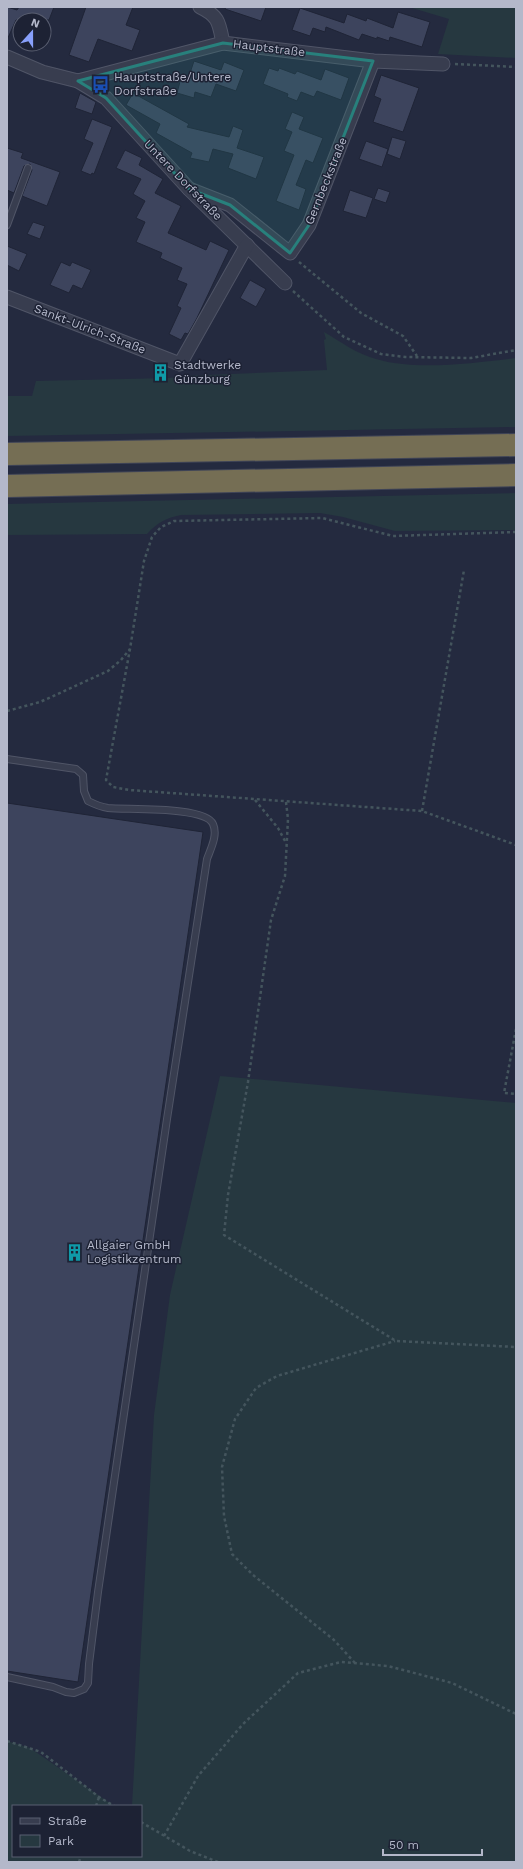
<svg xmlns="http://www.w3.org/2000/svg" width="523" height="1869" font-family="'Work Sans',sans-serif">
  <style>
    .green { fill: #263840 }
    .building { fill: #3d445d; stroke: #1f2436 }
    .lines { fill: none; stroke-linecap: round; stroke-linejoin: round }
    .service-casing { stroke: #505567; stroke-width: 8 }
    .minor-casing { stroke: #505567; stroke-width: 15 }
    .motorway-casing { stroke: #404557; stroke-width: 24 }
    .path { stroke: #44555d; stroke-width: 2.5; stroke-dasharray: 3 3; stroke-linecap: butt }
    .service { stroke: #383d4f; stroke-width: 6 }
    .minor { stroke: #383d4f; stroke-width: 13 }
    .motorway { stroke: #756e54; stroke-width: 22 }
    .marked { fill: #28807c; fill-opacity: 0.2; stroke: #28807c; stroke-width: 3; stroke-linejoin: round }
    .labels { text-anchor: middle; stroke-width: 3; stroke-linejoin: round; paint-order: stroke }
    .street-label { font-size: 12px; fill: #b4b8ca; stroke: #1d2234 }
    .poi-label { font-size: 12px; fill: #b4b8ca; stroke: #1d2234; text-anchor: start }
  </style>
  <rect width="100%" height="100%" fill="#242a3f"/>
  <g class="green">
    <polygon points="409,7 516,7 516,58 438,54 449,19"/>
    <path d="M324,332c17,10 33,22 52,27 39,12 99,4 140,-1v69l-509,9v-40h25l4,-15 134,-3 12,-2 145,-6 -3,-30 2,-1z"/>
    <path d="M516,493v37l-121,1 -52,-14 -23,-4 -139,2c-15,3 -23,7 -34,19l-140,1v-31z"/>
    <polygon points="220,1076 516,1103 516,1862 7,1862 7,1741 30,1748 114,1806 13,1806 13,1856 141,1856 141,1806 132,1806 154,1415 170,1295"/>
  </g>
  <g class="building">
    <polygon points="7,7 17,10 19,7 54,7 49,20 16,20 7,40"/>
    <polygon points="86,7 133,7 126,25 140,30 132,51 98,39 89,62 69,55"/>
    <polygon points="226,7 266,7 261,21 225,9"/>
    <polygon points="300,8 344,23 347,14 366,21 367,18 393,28 398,12 430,22 422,47 390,37 389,41 377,37 377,39 362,34 359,40 326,27 325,32 313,28 310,36 292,30"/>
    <polygon points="194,61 221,70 224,62 244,70 236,91 216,84 211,97 195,92 194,98 177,93 182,74 189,76"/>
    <polygon points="269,68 278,71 279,68 295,74 297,71 321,80 325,69 349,78 341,100 317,91 314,97 301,92 297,101 287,97 288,94 263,84"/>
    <polygon points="381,75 419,88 403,132 373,122 381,99 374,96"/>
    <polygon points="80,93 96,102 92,114 75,108"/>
    <polygon points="133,93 189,124 187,127 229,137 233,126 243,130 237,148 264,157 256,179 228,168 233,154 213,149 209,162 190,158 192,153 156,133 160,124 126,105"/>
    <polygon points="292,112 304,117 299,129 323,138 313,163 306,160 296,185 306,189 299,210 276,201 294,155 284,151 292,132 285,129"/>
    <polygon points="92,119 112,127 94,174 92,173 91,175 81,171 93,143 84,139"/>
    <polygon points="392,137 406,141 400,159 387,154"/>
    <polygon points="366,141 388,149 382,167 359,159"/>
    <polygon points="7,148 23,153 21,158 60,172 47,206 22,196 32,170 30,164 24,166 14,193 7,190"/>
    <polygon points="125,150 142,158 139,165 163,179 155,193 181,206 168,233 206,250 210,241 229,250 197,318 188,334 185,333 181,340 169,334 181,308 177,306 187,284 177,280 182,268 160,258 162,253 136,242 145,222 136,218 145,201 133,194 141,179 116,168"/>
    <polygon points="378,188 390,192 386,203 374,199"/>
    <polygon points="350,190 373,198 366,218 343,211"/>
    <polygon points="33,222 45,226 40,239 27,234"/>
    <polygon points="7,246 27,254 19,271 7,265"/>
    <polygon points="61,262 70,266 72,262 91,270 82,289 73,285 69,293 50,285"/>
    <polygon points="250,280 266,289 256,307 240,298"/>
    <polygon points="7,803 203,832 78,1682 7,1671"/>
  </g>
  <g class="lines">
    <defs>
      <g id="service">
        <polyline points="7,225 28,168"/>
        <path d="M7,759l69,10 7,6 1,16 4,10c6,3 13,6 20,7 19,2 98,-2 105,16 5,11 -2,24 -6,35l-40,260 -69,473 -9,72 -1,19 -4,6 -10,4 -8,-1 -13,-5 -46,-10"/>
      </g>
      <g id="minor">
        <path d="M200,7c19,9 19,16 23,36"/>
        <polyline points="7,57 42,72 78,81 223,43 373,61 443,64"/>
        <polyline points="78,81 106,98 189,189 285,283"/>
        <polyline points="189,189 230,205 290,253 309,225 373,61"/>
        <polyline points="7,297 180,364 247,245"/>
      </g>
      <g id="motorway">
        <polyline points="7,454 516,445"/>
        <polyline points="7,486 516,475"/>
      </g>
    </defs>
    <use href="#service" class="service-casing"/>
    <use href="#minor" class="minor-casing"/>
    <use href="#motorway" class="motorway-casing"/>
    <g class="path">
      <polyline points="455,64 516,67"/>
      <polyline points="299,262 361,313 403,336 417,356"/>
      <polyline points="293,291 344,337 381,354 405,357 471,358 516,350"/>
      <polyline points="516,532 393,536 322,518 174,521 161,527 152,537 144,561 130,649 106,780 113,787 129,790 422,811 516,845"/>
      <polyline points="7,711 40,702 108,671 121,660 130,649"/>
      <polyline points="255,800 278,828 285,841"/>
      <polyline points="286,802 288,819 285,876 271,920 248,1082 228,1195 224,1235 396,1341 516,1347"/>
      <polyline points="422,811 464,570"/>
      <polyline points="516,1029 504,1093 516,1094"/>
      <polyline points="355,1663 334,1640 253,1575 232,1554 224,1516 222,1467 235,1419 256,1388 277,1376 395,1341"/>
      <polyline points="7,1741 41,1752 99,1797 114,1806"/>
      <polyline points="96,1806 99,1797"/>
      <polyline points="141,1822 190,1851 218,1862"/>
      <polyline points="164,1836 198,1776 243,1724 298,1673 341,1662 388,1666 452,1683 516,1714"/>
      <polyline points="79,1862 81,1856"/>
    </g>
    <use href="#service" class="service"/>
    <use href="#minor" class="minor"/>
    <use href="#motorway" class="motorway"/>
  </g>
  <path class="marked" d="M223,43l150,18 -64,164 -19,28 -60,-48 -41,-16 -83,-91 -28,-17z"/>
  <defs>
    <symbol id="bus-bare" viewBox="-9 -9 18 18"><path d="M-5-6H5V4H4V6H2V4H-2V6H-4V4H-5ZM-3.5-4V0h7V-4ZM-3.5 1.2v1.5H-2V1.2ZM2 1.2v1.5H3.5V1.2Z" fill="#1a4fb4" stroke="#1d2234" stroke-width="2.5" paint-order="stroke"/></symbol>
    <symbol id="building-bare" viewBox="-9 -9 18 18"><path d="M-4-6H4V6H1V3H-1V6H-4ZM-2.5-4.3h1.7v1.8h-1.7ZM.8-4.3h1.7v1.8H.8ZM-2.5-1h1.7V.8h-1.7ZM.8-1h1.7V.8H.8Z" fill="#0f9aa8" stroke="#1d2234" stroke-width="2.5" paint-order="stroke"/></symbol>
  </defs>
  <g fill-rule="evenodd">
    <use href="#bus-bare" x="88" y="72" width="25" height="25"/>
    <use href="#building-bare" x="148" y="360" width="25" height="25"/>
    <use href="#building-bare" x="62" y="1240" width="25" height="25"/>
  </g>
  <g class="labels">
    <g class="street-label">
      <text transform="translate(269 48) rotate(7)" y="4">Hauptstraße</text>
      <text transform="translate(183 180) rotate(46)" y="4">Untere Dorfstraße</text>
      <text transform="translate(326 181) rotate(-68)" y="4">Gernbeckstraße</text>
      <text transform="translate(90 329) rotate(21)" y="4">Sankt-Ulrich-Straße</text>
    </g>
    <g class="poi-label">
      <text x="114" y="81">Hauptstraße/Untere<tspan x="114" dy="14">Dorfstraße</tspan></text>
      <text x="174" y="369">Stadtwerke<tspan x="174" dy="14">Günzburg</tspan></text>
      <text x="87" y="1249">Allgaier GmbH<tspan x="87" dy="14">Logistikzentrum</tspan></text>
    </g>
  </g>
  <rect width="523" height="1869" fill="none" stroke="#b4b8ca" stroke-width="16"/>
  <rect x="12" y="1805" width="130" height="52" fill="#1d2234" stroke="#595e70"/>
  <rect x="20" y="1818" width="20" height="6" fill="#383d4f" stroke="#595e70"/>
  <text x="48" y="1825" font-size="12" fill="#b4b8ca">Straße</text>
  <rect x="20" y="1835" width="20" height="12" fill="#263840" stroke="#595e70"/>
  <text x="48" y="1845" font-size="12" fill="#b4b8ca">Park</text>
  <g transform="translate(32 32) rotate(21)"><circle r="19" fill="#1d2234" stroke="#595e70"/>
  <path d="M0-3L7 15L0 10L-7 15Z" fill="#88a0fb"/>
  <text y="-6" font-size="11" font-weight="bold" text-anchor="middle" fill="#b4b8ca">N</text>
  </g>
  <path d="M383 1849v6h99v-6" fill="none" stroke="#b4b8ca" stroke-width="2"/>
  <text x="389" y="1849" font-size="12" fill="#b4b8ca" stroke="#1d2234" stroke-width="3" paint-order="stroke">50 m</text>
</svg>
